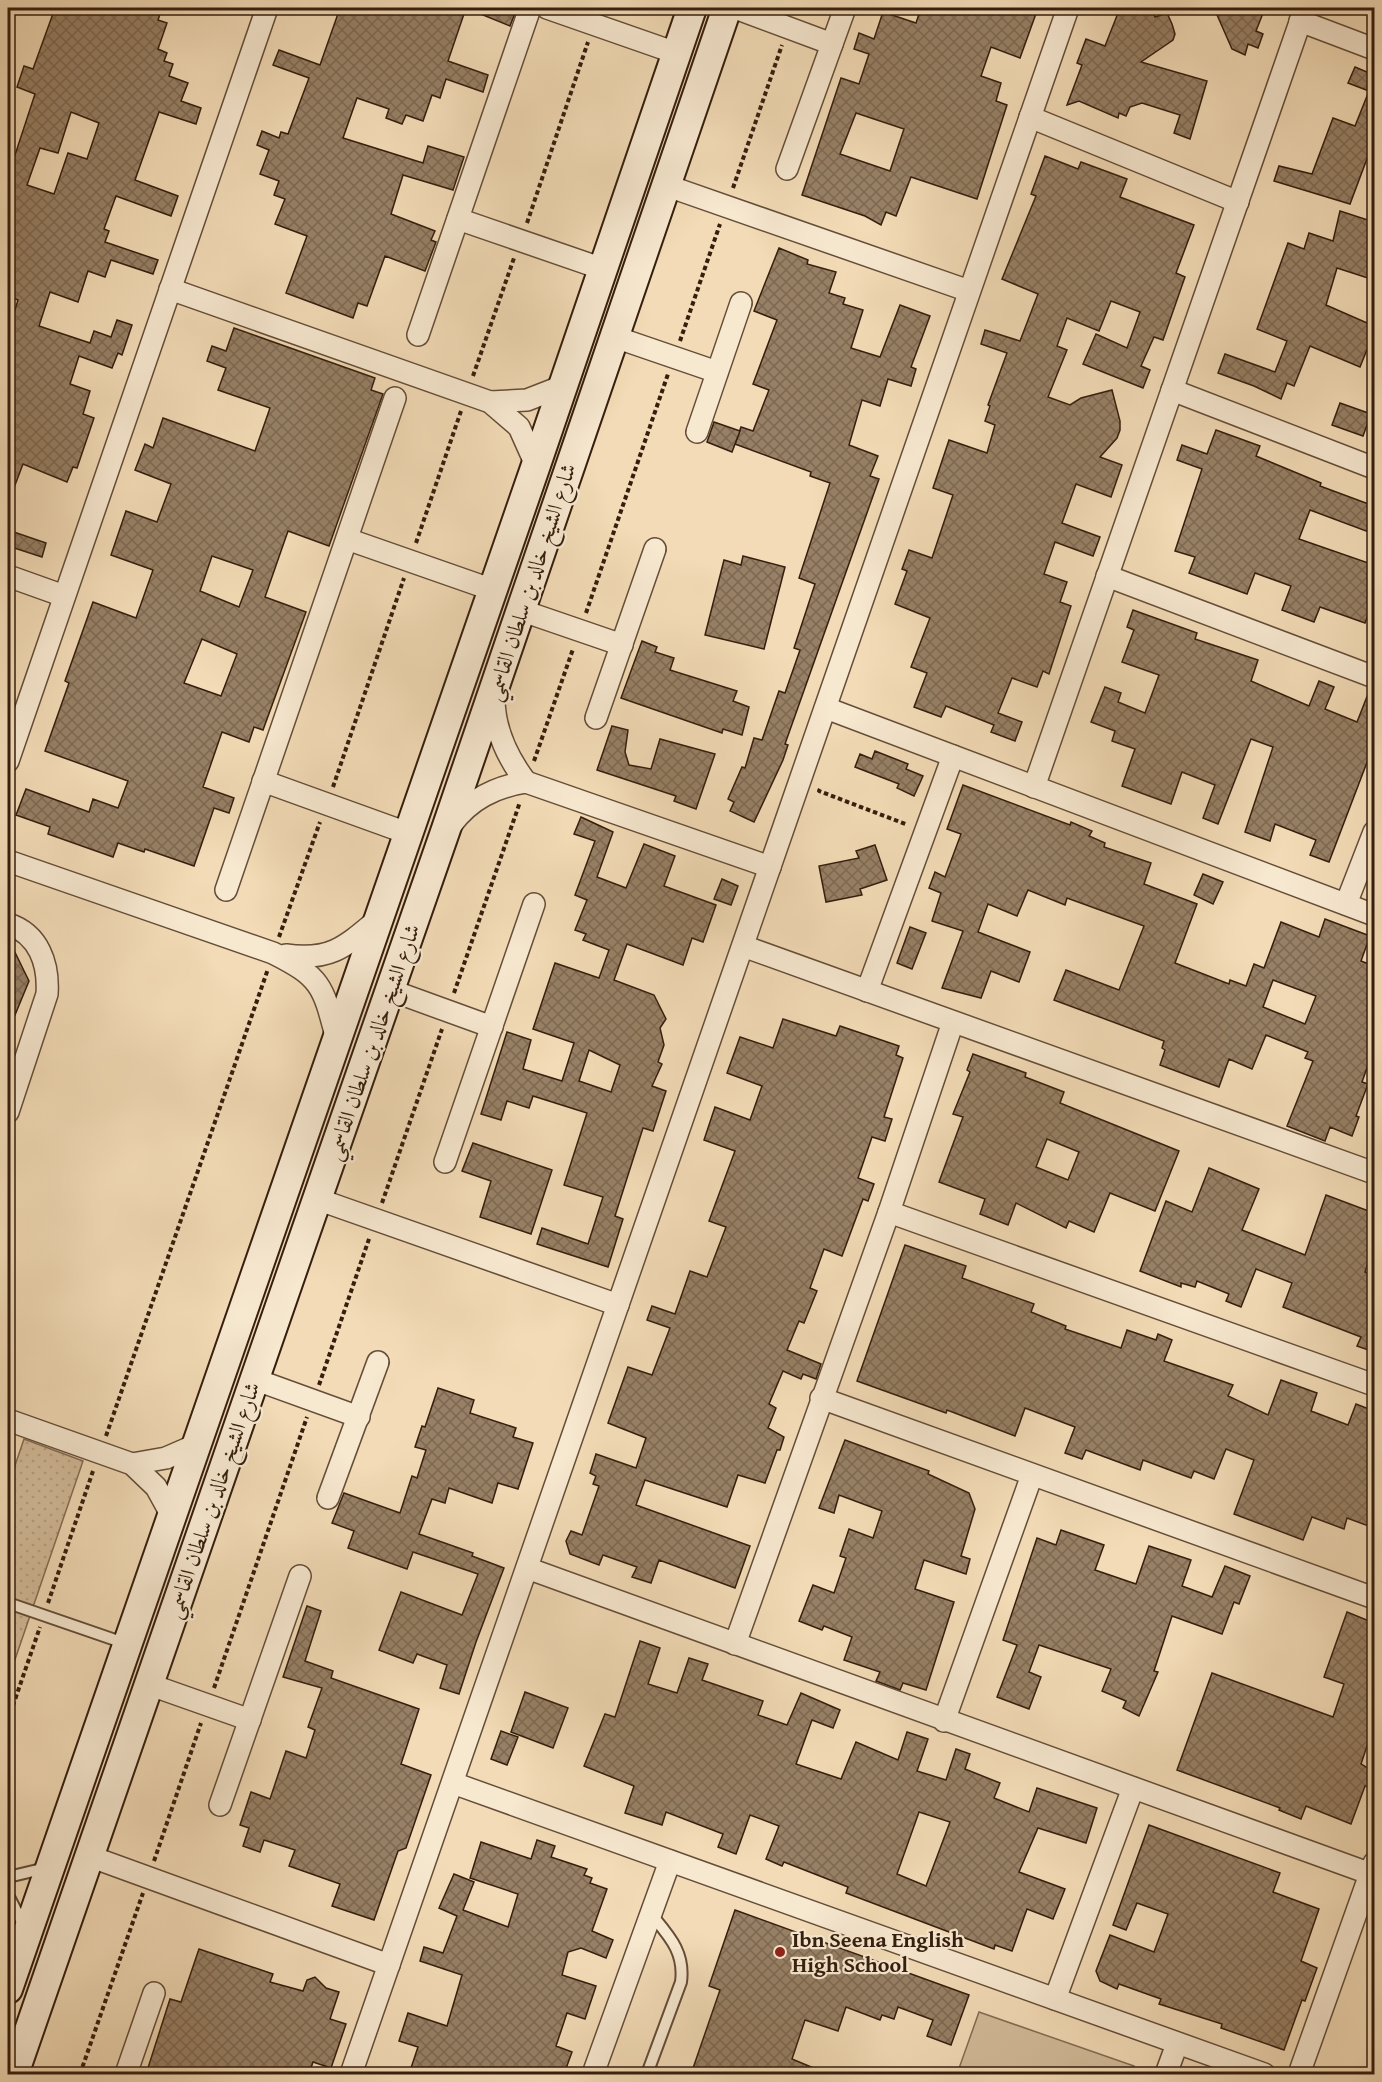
<svg xmlns="http://www.w3.org/2000/svg" width="1382" height="2082" font-family="'Gentium Book Plus',Amiri,serif">
  <style>
    .grass { fill: #d2bb99; stroke: #846c54; stroke-width: 1.5 }
    .garden { fill: url(#garden-dots); stroke: #846c54; stroke-width: 1.5 }
    .building { fill: url(#building-cross-hatch); stroke: #351e0e; stroke-width: 1.5; fill-rule: evenodd }
    .lines { fill: none; stroke-linecap: round; stroke-linejoin: round }
    .service-casing { stroke: #644d38; stroke-width: 14 }
    .minor-casing { stroke: #644d38; stroke-width: 24 }
    .secondary-casing { stroke: #351e0e; stroke-width: 32 }
    .path { stroke: #351e0e; stroke-width: 4; stroke-dasharray: 4.5 3; stroke-linecap: butt }
    .service { stroke: #f7e8d0; stroke-width: 10 }
    .minor { stroke: #f7e8d0; stroke-width: 21 }
    .secondary { stroke: #f7e8d0; stroke-width: 28 }
    .poi-dot { fill: #8f2418; stroke: #f7e8d0; stroke-width: 2 }
    .labels { text-anchor: middle; stroke-width: 4.5; stroke-linejoin: round; paint-order: stroke }
    .street-label { font-size: 22px; fill: #351e0e; stroke: #f7e8d0 }
    .poi-label { font-size: 22px; font-weight: bold; fill: #351e0e; stroke: #f7e8d0; text-anchor: start }
  </style>
  <defs>
    <pattern id="garden-dots" width="8" height="8" patternUnits="userSpaceOnUse" patternTransform="scale(1.5)"><rect width="8" height="8" fill="#d2bb99"/><path d="M2 2h.1M6 6h.1" fill="none" stroke="#b5a083" stroke-width="1.8" stroke-linecap="round"/></pattern>
    <pattern id="building-cross-hatch" width="8" height="8" patternUnits="userSpaceOnUse" patternTransform="scale(1.5)"><rect width="8" height="8" fill="#978065"/><path d="M0 0l8 8M0 8l8-8" fill="none" stroke="#7c6852"/></pattern>
  </defs>
  <rect width="100%" height="100%" fill="#f2dbb6"/>
  <filter id="stains"><feTurbulence type="fractalNoise" baseFrequency=".00333" numOctaves="4"/><feColorMatrix values="0 0 0 0 .2 0 0 0 0 .09 0 0 0 0 .02 0 0 0 .5 -.17"/></filter>
  <radialGradient id="worn" r=".72"><stop offset=".6" stop-color="#630" stop-opacity="0"/><stop offset="1" stop-color="#630" stop-opacity=".3"/></radialGradient>
  <polygon class="grass" points="979,2012 1134,2066 1131,2074 957,2074"/>
  <polygon class="garden" points="24,1439 83,1461 8,1680 8,1486"/>
  <g class="building">
    <path d="M55,8h107l-4,12 9,3 -9,26 9,4 -3,8 9,3 -4,12 19,7 -7,18 20,7 -5,16 -37,-12 -24,68 43,16 -7,20 -55,-20 -12,33 5,2 -4,11 53,18 -5,14 -42,-14 -6,17 -17,-6 -10,31 -28,-10 -11,34 51,17 4,-12 17,6 6,-17 15,5 -10,30 -4,-2 -6,15 -33,-12 -9,28 20,7 -7,23 11,4 -17,50 -4,-1 -6,15 -44,-18 -14,37 -1,-169 10,-32 -10,-4v-144l7,3 20,-61 -18,-7 7,-21 9,3zM71,112l28,11 -12,36 -19,-6 -14,41 -27,-9 13,-37 18,5z"/>
    <polygon points="340,8 517,8 510,26 466,8 448,61 488,75 483,92 446,79 440,98 432,95 423,121 406,115 402,124 386,118 389,109 357,98 343,138 423,163 428,146 464,157 453,190 403,175 391,214 435,231 431,240 436,242 425,271 385,256 367,306 358,303 353,318 286,293 307,236 275,224 285,199 274,195 279,181 260,174 269,150 257,145 262,131 279,138 281,132 288,134 309,78 273,65 279,50 320,65"/>
    <path d="M921,8h117l-18,50 -29,-11 -10,29 20,7 -5,18 11,4 -30,94 -66,-22 -15,39 -10,-4 -5,13 -16,-9 -63,-21 39,-117 18,6 10,-30 -15,-5 5,-16 15,6 9,-27 33,11zM856,113l48,16 -14,42 -50,-17z"/>
    <polygon points="1120,8 1151,8 1155,17 1167,13 1172,24 1175,34 1173,40 1141,62 1207,81 1190,139 1174,133 1180,115 1142,103 1130,107 1126,116 1119,113 1118,118 1079,101 1067,105 1082,65 1077,63 1086,39 1105,46"/>
    <polygon points="1214,8 1265,8 1256,31 1263,34 1258,48 1248,44 1245,55 1232,49"/>
    <polygon points="1355,67 1374,75 1374,140 1350,204 1274,181 1279,166 1312,174 1333,118 1355,126 1369,91 1348,83"/>
    <polygon points="1045,156 1078,169 1081,162 1127,179 1120,197 1194,225 1176,273 1185,277 1163,340 1154,337 1141,366 1150,370 1143,388 1083,364 1096,334 1127,348 1140,312 1111,301 1099,331 1067,318 1057,346 1067,350 1048,397 1070,405 1081,398 1112,390 1120,421 1120,430 1117,438 1100,457 1122,465 1111,497 1076,484 1062,523 1100,537 1093,556 1055,542 1044,574 1067,582 1060,602 1071,606 1049,674 1043,671 1037,687 1012,678 998,713 1022,722 1015,741 991,732 994,725 946,706 941,717 914,707 927,673 911,667 930,618 895,604 907,571 902,569 909,550 932,558 953,495 933,488 949,440 987,453 995,425 985,421 990,406 988,405 1007,353 981,344 985,330 1020,341 1038,294 1002,279 1036,196 1031,194"/>
    <polygon points="1340,211 1374,222 1374,280 1337,268 1326,305 1374,326 1374,332 1360,367 1310,346 1294,386 1287,383 1281,399 1254,386 1218,373 1225,354 1275,372 1287,341 1257,329 1288,243 1304,249 1309,233 1333,241"/>
    <polygon points="779,248 808,260 807,264 836,272 829,293 845,298 843,304 863,310 851,348 880,357 900,305 930,316 911,367 916,369 911,386 888,379 880,406 862,400 849,445 878,456 870,476 879,479 785,744 788,745 783,760 754,822 730,811 734,802 728,799 742,767 745,768 754,738 762,740 779,691 785,693 800,650 794,648 815,584 799,578 830,483 810,476 811,472 735,444 741,427 753,431 769,390 753,384 777,320 754,311"/>
    <path d="M234,328l141,50 -4,12 12,4 -54,152 -41,-15 -23,66 41,15 -43,118 -9,-3 -5,15 -27,-10 -19,55 31,11 -5,15 -15,-5 -20,58 -49,-17 -1,3 -26,-9 -5,14 -65,-23 2,-7 -34,-12 10,-26 63,23 4,-13 25,9 10,-27 -83,-30 24,-68 -4,-2 28,-79 43,16 17,-48 -42,-15 15,-44 31,11 14,-38 -36,-14 10,-26 8,4 10,-30 92,33 15,-43 -52,-18 8,-22 -19,-7 5,-15 14,5zM212,556l41,14 -14,37 -39,-16zM202,639l35,15 -16,42 -37,-13z"/>
    <polygon points="1340,403 1371,414 1363,436 1332,425"/>
    <polygon points="714,422 740,431 732,452 707,442"/>
    <polygon points="1216,430 1260,446 1256,456 1321,483 1320,486 1374,506 1374,534 1310,510 1299,539 1374,565 1374,598 1365,623 1320,607 1314,622 1282,610 1291,586 1255,573 1247,594 1189,573 1195,557 1175,551 1202,469 1177,460 1182,445 1207,454"/>
    <polygon points="8,530 46,543 42,557 8,546"/>
    <polygon points="743,556 785,567 764,649 705,635 724,560 741,565"/>
    <polygon points="1133,610 1197,633 1195,639 1258,660 1251,681 1309,706 1319,681 1334,687 1325,709 1357,722 1370,689 1374,690 1374,744 1329,862 1310,855 1316,840 1275,824 1270,841 1245,832 1273,747 1251,739 1218,824 1203,818 1215,785 1182,772 1171,804 1122,786 1135,749 1112,741 1115,731 1091,722 1105,687 1121,693 1118,702 1145,713 1159,675 1122,662 1134,630 1127,627"/>
    <polygon points="642,641 657,647 655,652 674,658 670,670 737,691 733,701 749,707 742,735 723,729 722,733 621,698"/>
    <polygon points="612,726 628,730 625,752 629,765 651,769 660,739 715,754 696,809 674,801 676,796 597,770"/>
    <polygon points="875,751 908,764 906,769 923,776 914,796 897,788 899,784 855,767 860,754 872,759"/>
    <path d="M963,785l107,40 1,-3 21,9 -3,5 16,7 -1,4 47,16 -7,21 53,20 -22,59 54,21 1,-4 16,6 8,-22 10,4 17,-46 38,15 6,-18 45,17 -9,25 13,5v82l-12,34 6,2 -12,32 3,1 -7,19 -22,-9 -5,14 -38,-15 26,-65 -8,-3 3,-6 -42,-17 -14,34 -23,-10 -10,28 -59,-22 5,-15 -3,-2 2,-7 -110,-41 12,-30 53,20 25,-64 -77,-28 -2,7 -37,-15 -11,26 -29,-12 -10,28 52,20 -11,30 -28,-11 -10,27 -39,-10 21,-57 -31,-10 9,-28 -12,-5 6,-16 10,5 16,-43 -14,-5zM1273,980l43,16 -11,28 -42,-17z"/>
    <path d="M581,817l32,15 -16,45 29,11 18,-44 31,12 -11,30 52,19 -13,37 -11,-4 -9,27 -56,-21 -13,36 40,15 12,24 -6,9 4,17 -6,17 4,2 -10,22 14,5 -13,40 -10,-3 -28,88 8,3 -15,48 -71,-23 5,-16 46,16 15,-47 -39,-12 23,-72 -54,-17 -4,12 -22,-7 -6,19 -20,-6 26,-82 24,8 -8,29 39,12 12,-38 -41,-14 22,-66 44,15 10,-28 -26,-10 3,-6 -11,-4 12,-30 -12,-5 20,-54 -21,-7zM589,1050l31,15 -9,27 -32,-11z"/>
    <polygon points="875,845 887,880 860,889 862,895 826,902 819,866 859,858 856,851"/>
    <polygon points="1203,874 1223,882 1213,904 1194,895"/>
    <polygon points="722,879 738,886 731,905 714,899"/>
    <polygon points="910,927 926,933 912,969 897,963"/>
    <polygon points="8,938 29,981 8,1032"/>
    <polygon points="783,1019 836,1036 840,1026 899,1046 896,1055 903,1058 884,1117 892,1119 885,1141 872,1137 858,1178 874,1184 868,1201 863,1199 842,1256 824,1249 810,1288 817,1291 804,1323 799,1321 787,1350 821,1364 816,1379 803,1374 801,1379 783,1371 769,1404 776,1408 768,1428 784,1437 780,1450 777,1450 765,1483 738,1475 727,1507 645,1480 636,1505 750,1546 735,1588 659,1560 651,1583 632,1577 637,1567 603,1555 599,1565 570,1554 566,1541 571,1531 582,1535 599,1486 593,1484 596,1476 590,1473 596,1454 636,1468 646,1438 608,1423 628,1367 652,1375 670,1328 647,1320 652,1306 675,1314 690,1271 707,1277 726,1227 709,1221 735,1151 704,1140 715,1107 750,1120 762,1086 727,1073 740,1037 773,1048"/>
    <path d="M973,1054l53,19 -1,4 39,15 -4,11 119,48 -24,60 -45,-18 -16,39 -25,-11 -3,7 -50,-25 -8,22 -28,-11 5,-15 -46,-17 24,-65 -10,-3 17,-42 -3,-2zM1047,1139l32,13 -11,28 -32,-13z"/>
    <polygon points="473,1143 552,1170 531,1234 480,1217 491,1181 462,1171"/>
    <polygon points="1209,1168 1259,1189 1242,1230 1305,1255 1326,1195 1374,1213 1374,1245 1365,1272 1374,1276 1374,1352 1357,1346 1361,1337 1283,1307 1292,1283 1256,1269 1241,1307 1226,1301 1229,1294 1197,1281 1195,1287 1181,1283 1181,1287 1140,1271 1166,1201 1192,1212"/>
    <polygon points="905,1245 966,1266 962,1278 1034,1304 1031,1312 1066,1326 1065,1329 1121,1348 1127,1330 1156,1340 1158,1334 1172,1340 1164,1361 1233,1385 1228,1396 1268,1415 1281,1380 1317,1393 1311,1411 1348,1425 1356,1404 1374,1411 1374,1528 1347,1518 1344,1529 1312,1517 1303,1540 1234,1514 1254,1460 1226,1449 1214,1479 1194,1471 1191,1478 1143,1460 1140,1470 1086,1450 1082,1459 1065,1453 1075,1427 1025,1408 1015,1436 947,1410 946,1413 857,1381"/>
    <polygon points="438,1388 474,1400 470,1413 516,1428 513,1437 533,1443 518,1489 498,1483 492,1503 449,1488 445,1503 432,1499 419,1534 473,1553 472,1556 504,1568 476,1642 459,1694 440,1688 447,1665 417,1654 413,1663 379,1650 401,1592 462,1615 478,1574 413,1552 407,1569 348,1548 354,1531 332,1523 344,1493 400,1513 412,1476 417,1478 426,1450 415,1447 422,1426 425,1427"/>
    <polygon points="845,1440 929,1471 928,1474 969,1493 975,1509 961,1556 970,1559 966,1574 924,1560 915,1589 954,1602 926,1690 903,1683 900,1690 876,1681 880,1672 844,1660 852,1637 824,1626 822,1630 799,1621 813,1585 834,1593 846,1558 840,1556 849,1529 873,1538 882,1511 839,1495 834,1513 819,1508"/>
    <polygon points="1061,1530 1104,1545 1095,1570 1136,1584 1149,1546 1191,1560 1182,1586 1212,1597 1225,1566 1250,1576 1239,1604 1234,1602 1222,1634 1172,1616 1154,1671 1158,1672 1139,1716 1123,1708 1126,1701 1102,1691 1111,1669 1039,1645 1029,1672 1041,1677 1029,1709 997,1697 1017,1645 1003,1640 1037,1538 1056,1545"/>
    <polygon points="307,1606 321,1611 305,1661 333,1671 331,1678 419,1709 401,1764 431,1775 406,1848 398,1851 374,1920 332,1906 340,1884 289,1866 295,1850 264,1840 260,1852 243,1846 249,1828 240,1825 251,1792 270,1799 286,1751 306,1758 315,1730 308,1727 322,1688 283,1677"/>
    <polygon points="1347,1612 1374,1623 1374,1739 1370,1737 1361,1764 1374,1772 1374,1789 1365,1786 1351,1824 1306,1806 1301,1819 1279,1810 1280,1808 1177,1770 1212,1673 1333,1717 1344,1684 1324,1677"/>
    <path d="M640,1641l20,7 -12,36 29,9 12,-35 19,6 -6,16 61,21 -5,14 29,10 14,-32 39,17 -7,18 -21,-8 -16,44 45,15 15,-37 42,18 9,-28 21,7 -11,32 29,9 10,-31 14,5 -5,15 35,14 -6,15 35,14 8,-24 60,20 -11,35 -48,-15 -19,44 46,17 -12,30 -26,-10 -15,42 -17,-6 -1,4 -148,-56 2,-6 -64,-25 -2,4 -16,-7 13,-33 -29,-11 -14,39 -18,-7 5,-13 -57,-22 -4,13 -37,-12 9,-27 -50,-20 21,-52 10,3zM919,1812l31,10 -24,64 -29,-12z"/>
    <polygon points="525,1692 568,1708 553,1748 511,1732"/>
    <polygon points="501,1731 518,1737 507,1765 491,1759"/>
    <polygon points="1149,1825 1280,1873 1273,1892 1319,1909 1301,1961 1317,1968 1305,2001 1302,2000 1284,2050 1221,2028 1222,2024 1159,2004 1161,1999 1119,1984 1117,1989 1100,1981 1096,1971 1110,1935 1154,1952 1168,1914 1137,1903 1126,1930 1113,1925"/>
    <polygon points="537,1840 555,1846 551,1857 587,1869 584,1875 592,1878 590,1883 607,1889 592,1931 613,1940 606,1958 581,1948 568,1952 562,1975 596,1986 585,2019 567,2013 556,2046 572,2052 564,2074 533,2074 518,2069 516,2074 409,2074 418,2047 399,2041 408,2013 447,2026 462,1975 420,1961 424,1947 443,1953 457,1916 439,1908 454,1874 474,1882 463,1910 508,1927 518,1894 470,1878 481,1842 531,1859"/>
    <polygon points="735,1910 969,1995 951,2045 927,2036 933,2020 898,2007 894,2019 882,2015 880,2020 846,2007 838,2031 805,2020 792,2059 828,2074 691,2074 720,1990 709,1986"/>
    <polygon points="199,1949 273,1974 270,1982 303,1991 307,1980 315,1977 326,1988 339,1992 330,2019 346,2024 331,2068 313,2062 309,2074 158,2074 147,2071 170,1999 181,2002"/>
  </g>
  <g class="lines">
    <defs>
      <g id="service">
        <polyline points="8,1603 127,1644"/>
        <polyline points="8,1877 46,1868"/>
        <polyline points="8,1895 24,1926"/>
        <path d="M647,2074l34,-92c4,-30 -12,-46 -30,-68"/>
      </g>
      <g id="minor">
        <polyline points="547,8 676,53"/>
        <polyline points="735,8 832,44"/>
        <polyline points="1300,21 1374,49"/>
        <polyline points="1030,117 1238,202"/>
        <polyline points="787,169 845,8"/>
        <polyline points="665,185 969,291"/>
        <polyline points="458,219 603,269"/>
        <polyline points="170,289 490,402 519,427 536,465"/>
        <polyline points="418,335 530,8"/>
        <polyline points="612,336 717,372"/>
        <polyline points="1172,390 1374,468"/>
        <polyline points="490,402 527,400 563,386"/>
        <polyline points="697,432 741,303"/>
        <polyline points="347,539 493,590"/>
        <polyline points="8,576 64,596"/>
        <polyline points="1107,576 1374,677"/>
        <polyline points="520,610 622,645"/>
        <path d="M494,698c0,32 13,59 32,84"/>
        <polyline points="826,708 1374,915"/>
        <polyline points="596,718 655,549"/>
        <polyline points="8,761 267,8"/>
        <polyline points="263,781 407,833"/>
        <polyline points="1034,787 1305,8"/>
        <path d="M451,825c19,-26 44,-38 75,-43l244,85"/>
        <path d="M8,861l265,92c48,24 50,33 63,83"/>
        <polyline points="226,890 395,398"/>
        <polyline points="1346,904 1374,832"/>
        <path d="M8,924c31,10 41,40 39,70l-39,118"/>
        <polyline points="743,946 1374,1173"/>
        <path d="M286,955c43,6 58,-7 90,-34"/>
        <polyline points="390,990 492,1027"/>
        <polyline points="867,991 953,756"/>
        <polyline points="445,1162 534,904"/>
        <polyline points="317,1199 618,1305"/>
        <polyline points="889,1212 1374,1385"/>
        <polyline points="254,1379 359,1417"/>
        <polyline points="821,1398 1374,1598"/>
        <polyline points="8,1420 132,1464 156,1487 172,1516"/>
        <polyline points="132,1464 166,1458 196,1445"/>
        <polyline points="328,1498 378,1362"/>
        <polyline points="527,1568 1371,1874"/>
        <polyline points="735,1644 889,1212 953,1022"/>
        <polyline points="148,1684 250,1720"/>
        <polyline points="944,1721 1032,1475"/>
        <polyline points="453,1783 1264,2074"/>
        <polyline points="220,1805 300,1576"/>
        <polyline points="89,1856 389,1965"/>
        <polyline points="1055,1999 1133,1788"/>
        <polyline points="126,2074 154,1993"/>
        <polyline points="351,2074 1068,8"/>
        <polyline points="593,2074 670,1861"/>
        <polyline points="1166,2074 1177,2044"/>
        <polyline points="1299,2074 1374,1863"/>
      </g>
      <g id="secondary">
        <polyline points="8,1989 536,465 692,8"/>
        <path d="M14,2074c142,-416 288,-830 432,-1245 95,-273 186,-548 281,-821"/>
      </g>
    </defs>
    <use href="#service" class="service-casing"/>
    <use href="#minor" class="minor-casing"/>
    <use href="#secondary" class="secondary-casing"/>
    <g class="path">
      <polyline points="733,188 782,45"/>
      <polyline points="527,223 588,42"/>
      <polyline points="680,341 720,224"/>
      <polyline points="473,376 514,258"/>
      <polyline points="416,543 461,411"/>
      <polyline points="586,613 668,374"/>
      <polyline points="534,761 573,649"/>
      <polyline points="333,787 404,578"/>
      <polyline points="820,789 819,791 908,825"/>
      <polyline points="279,937 320,822"/>
      <polyline points="454,993 520,802"/>
      <polyline points="382,1203 442,1029"/>
      <polyline points="319,1385 370,1236"/>
      <polyline points="106,1436 268,969"/>
      <polyline points="48,1603 93,1471"/>
      <polyline points="214,1688 307,1417"/>
      <polyline points="8,1720 40,1627"/>
      <polyline points="154,1861 201,1723"/>
      <polyline points="80,2074 143,1893"/>
    </g>
    <use href="#service" class="service"/>
    <use href="#minor" class="minor"/>
    <use href="#secondary" class="secondary"/>
  </g>
  <circle class="poi-dot" cx="780" cy="1952" r="6"/>
  <g class="labels">
    <g class="street-label">
      <text transform="translate(530 582) rotate(-72)" y="8">شارع الشيخ خالد بن سلطان القاسمي</text>
      <text transform="translate(372 1042) rotate(-71)" y="8">شارع الشيخ خالد بن سلطان القاسمي</text>
      <text transform="translate(212 1500) rotate(-71)" y="8">شارع الشيخ خالد بن سلطان القاسمي</text>
    </g>
    <g class="poi-label">
      <text x="792" y="1947">Ibn Seena English<tspan x="792" dy="25">High School</tspan></text>
    </g>
  </g>
  <rect width="1382" height="2082" fill="none" stroke="#f2dbb6" stroke-width="30"/>
  <rect x="9" y="9" width="1364" height="2064" fill="none" stroke="#351e0e" stroke-width="3"/>
  <rect x="15" y="15" width="1352" height="2052" fill="none" stroke="#351e0e" stroke-width="1.5"/>
  <rect width="100%" height="100%" filter="url(#stains)"/>
  <rect width="100%" height="100%" fill="url(#worn)"/>
</svg>
